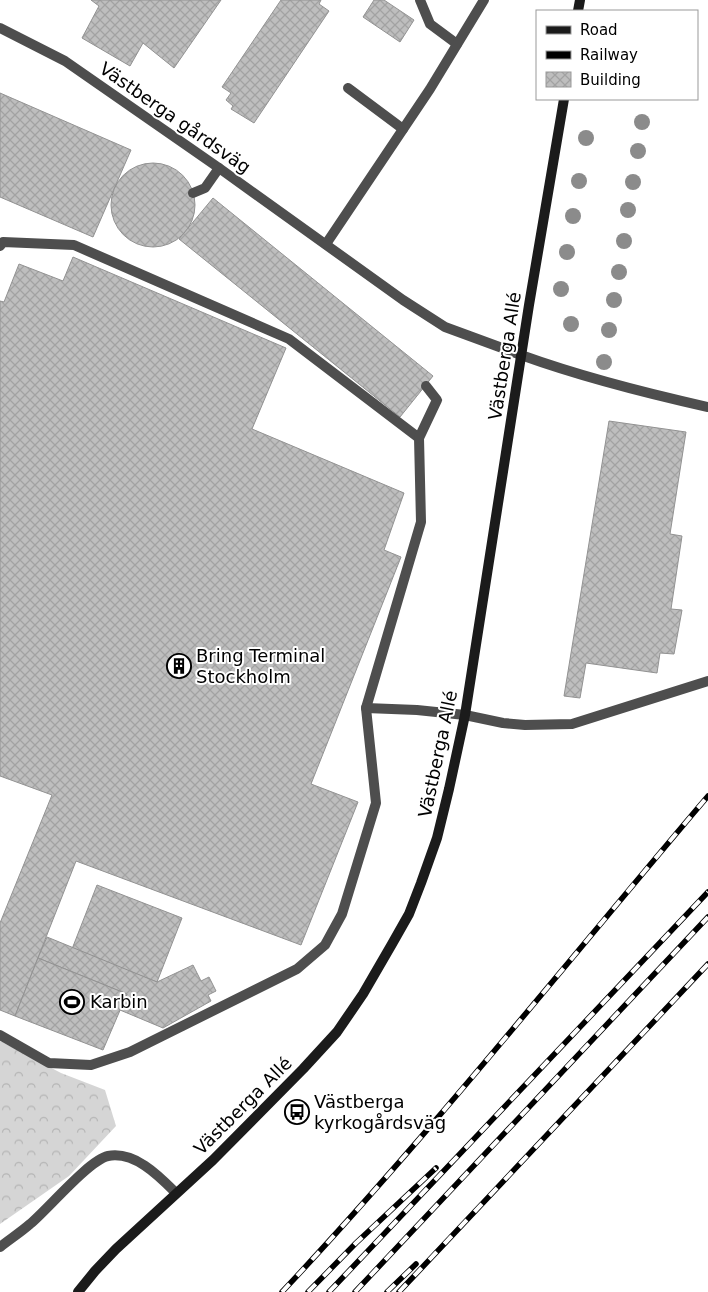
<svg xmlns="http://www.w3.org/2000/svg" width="708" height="1292" font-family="'DejaVu Sans',sans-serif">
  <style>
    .forest { fill: url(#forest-crowns) }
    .building { fill: url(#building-cross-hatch); stroke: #929292 }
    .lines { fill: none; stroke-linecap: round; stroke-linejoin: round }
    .lane { stroke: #4e4e4e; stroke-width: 10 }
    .street { stroke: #4e4e4e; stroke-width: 10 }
    .secondary { stroke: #1b1b1b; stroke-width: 10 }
    .rail-casing { stroke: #000; stroke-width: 5.5 }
    .rail { stroke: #fff; stroke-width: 4; stroke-dasharray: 11; stroke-linecap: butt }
    .tree { fill: #8b8b8b }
    .labels { text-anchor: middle; stroke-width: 4; stroke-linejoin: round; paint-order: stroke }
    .street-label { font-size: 18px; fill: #000; stroke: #fff }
    .poi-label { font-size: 18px; fill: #000; stroke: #fff; text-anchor: start }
  </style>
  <defs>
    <pattern id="forest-crowns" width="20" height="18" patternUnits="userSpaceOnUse" patternTransform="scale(1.25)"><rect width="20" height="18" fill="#d5d5d5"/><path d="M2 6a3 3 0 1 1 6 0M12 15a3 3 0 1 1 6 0" fill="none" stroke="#b5b5b5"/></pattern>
    <pattern id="building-cross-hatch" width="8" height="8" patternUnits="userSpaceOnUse" patternTransform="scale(1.25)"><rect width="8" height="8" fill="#bebebe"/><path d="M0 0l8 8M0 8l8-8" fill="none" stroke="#a2a2a2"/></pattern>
  </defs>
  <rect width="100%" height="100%" fill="#fff"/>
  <polygon class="forest" points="0,1041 61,1073 105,1090 116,1126 69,1176 0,1224"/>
  <g class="building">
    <polygon points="91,0 221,0 174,68 143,43 130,66 82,38 99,6"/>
    <polygon points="281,0 321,0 319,4 329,11 254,123 231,109 233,106 226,100 231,93 222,87"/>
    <polygon points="374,0 384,0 414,20 400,42 363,17"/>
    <polygon points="0,93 131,150 93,237 0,197"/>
    <circle cx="153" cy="205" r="42"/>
    <polygon points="213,198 433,376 400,417 179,239"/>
    <polygon points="73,257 286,348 252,429 404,493 384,550 401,557 311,784 358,802 301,945 76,861 15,1016 0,1010 0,923 52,795 0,776 0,301 4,302 19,264 63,281"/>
    <polygon points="609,421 686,432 670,534 682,536 671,609 682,610 674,654 660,653 657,673 586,663 580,698 564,696"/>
    <polygon points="97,885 182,918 157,982 72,949"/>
    <polygon points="47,937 157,982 193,965 201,981 209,977 216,991 208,995 211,1001 163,1028 120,1010 127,994 38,958"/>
    <polygon points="38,958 127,994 103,1050 15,1016"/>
  </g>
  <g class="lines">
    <g class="lane">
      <polyline points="420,0 430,24 457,44"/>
      <polyline points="348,88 403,129"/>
      <polyline points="193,193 205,188 219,168"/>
      <polyline points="0,246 3,242 74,245 289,339 419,438 421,522 366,708 376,803 342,914 325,945 297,969 130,1052 91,1065 49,1063 0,1035"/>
      <path d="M521,355c61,22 124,38 187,52"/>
      <polyline points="419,438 437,400 426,386"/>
      <polyline points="366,708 417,710 465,715 503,723 525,725 572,724 708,681"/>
    </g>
    <g class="street">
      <polyline points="0,28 65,61 219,168 403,300 445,327 521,355"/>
      <polyline points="326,244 430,89 484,0"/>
      <path d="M0,1247c10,-8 21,-15 30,-23 18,-15 59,-64 78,-68 27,-5 51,20 68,37"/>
    </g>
    <g class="secondary">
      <polyline points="578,11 580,0"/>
      <polyline points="78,1292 95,1271 116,1249 213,1160 303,1069 337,1032 363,994 392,944 409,914 421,883 437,838 449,789 465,715 529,305 564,99"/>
    </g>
    <defs>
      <g id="rail">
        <path d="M282,1292c149,-159 285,-330 426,-496"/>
        <polyline points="308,1292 356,1243 436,1168"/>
        <polyline points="329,1292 708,892"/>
        <polyline points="355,1292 708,917"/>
        <polyline points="387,1292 416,1264"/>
        <polyline points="399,1292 708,964"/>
      </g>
    </defs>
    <use href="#rail" class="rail-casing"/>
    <use href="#rail" class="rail"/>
  </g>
  <g class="tree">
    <circle cx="642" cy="122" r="8"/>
    <circle cx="586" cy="138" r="8"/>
    <circle cx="638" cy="151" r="8"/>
    <circle cx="579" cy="181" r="8"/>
    <circle cx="633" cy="182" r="8"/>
    <circle cx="628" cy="210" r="8"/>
    <circle cx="573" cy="216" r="8"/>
    <circle cx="624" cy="241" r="8"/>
    <circle cx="567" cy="252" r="8"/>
    <circle cx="619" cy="272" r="8"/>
    <circle cx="561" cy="289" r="8"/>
    <circle cx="614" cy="300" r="8"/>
    <circle cx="571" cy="324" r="8"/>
    <circle cx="609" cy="330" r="8"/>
    <circle cx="604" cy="362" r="8"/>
  </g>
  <defs>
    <symbol id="building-ring" viewBox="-11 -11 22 22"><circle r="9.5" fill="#fff" stroke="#000" stroke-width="1.5"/><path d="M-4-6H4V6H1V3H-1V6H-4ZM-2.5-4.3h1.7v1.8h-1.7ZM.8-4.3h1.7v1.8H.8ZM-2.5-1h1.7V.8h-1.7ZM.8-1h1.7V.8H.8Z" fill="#000"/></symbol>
    <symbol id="stadium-ring" viewBox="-11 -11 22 22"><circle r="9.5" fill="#fff" stroke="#000" stroke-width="1.5"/><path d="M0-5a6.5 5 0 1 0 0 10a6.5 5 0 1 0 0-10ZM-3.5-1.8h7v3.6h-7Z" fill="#000"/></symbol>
    <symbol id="bus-ring" viewBox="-11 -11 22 22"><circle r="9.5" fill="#fff" stroke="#000" stroke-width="1.5"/><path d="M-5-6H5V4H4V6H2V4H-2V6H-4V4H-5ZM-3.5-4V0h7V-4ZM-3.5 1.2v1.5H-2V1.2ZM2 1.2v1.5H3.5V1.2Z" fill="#000"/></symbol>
  </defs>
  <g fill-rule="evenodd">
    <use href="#building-ring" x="165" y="652" width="28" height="28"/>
    <use href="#stadium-ring" x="58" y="988" width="28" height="28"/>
    <use href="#bus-ring" x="283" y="1098" width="28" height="28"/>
  </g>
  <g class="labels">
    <g class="street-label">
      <text transform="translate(175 118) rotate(35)" y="6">Västberga gårdsväg</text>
      <text transform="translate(505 356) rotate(-81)" y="6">Västberga Allé</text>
      <text transform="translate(438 754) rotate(-78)" y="6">Västberga Allé</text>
      <text transform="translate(243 1106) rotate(-45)" y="6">Västberga Allé</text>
    </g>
    <g class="poi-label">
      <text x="196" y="662">Bring Terminal<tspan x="196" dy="21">Stockholm</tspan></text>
      <text x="90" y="1008">Karbin</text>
      <text x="314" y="1108">Västberga<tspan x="314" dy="21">kyrkogårdsväg</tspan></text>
    </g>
  </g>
  <rect x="536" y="10" width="162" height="90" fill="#ffffff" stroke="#999999"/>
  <rect x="546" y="26" width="25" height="8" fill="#1b1b1b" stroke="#999999"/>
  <text x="580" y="35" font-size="15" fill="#000000">Road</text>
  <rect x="546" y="51" width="25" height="8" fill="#000000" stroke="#999999"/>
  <text x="580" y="60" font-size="15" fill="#000000">Railway</text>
  <rect x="546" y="72" width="25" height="15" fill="url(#building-cross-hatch)" stroke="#999999"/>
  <text x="580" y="85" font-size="15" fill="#000000">Building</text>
</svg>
